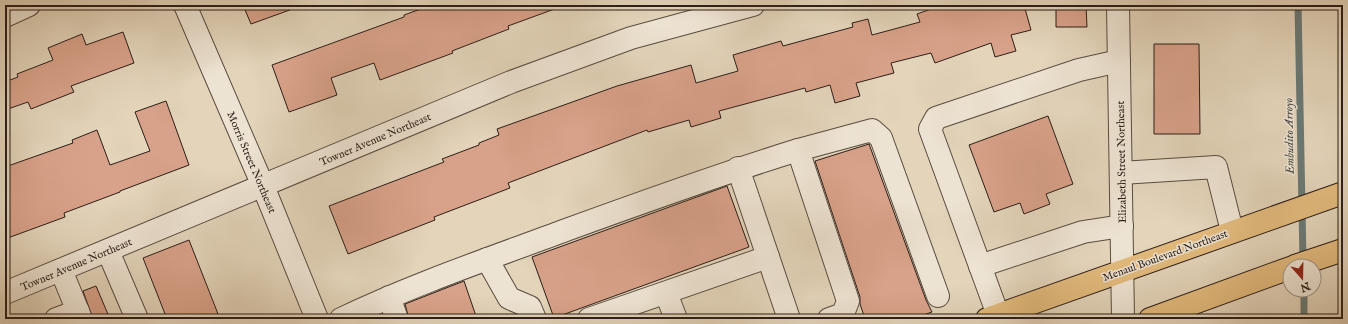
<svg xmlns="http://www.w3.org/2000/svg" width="1348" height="324" font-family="'IM FELL English',serif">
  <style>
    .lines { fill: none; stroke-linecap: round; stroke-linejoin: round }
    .stream { stroke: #6b7a76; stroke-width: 7 }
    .building { fill: #d8a189; stroke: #2b1e19 }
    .minor-casing { stroke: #594c41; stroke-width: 24 }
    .major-casing { stroke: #2b1e19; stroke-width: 24 }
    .minor { stroke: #ede3d2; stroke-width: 22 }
    .major { stroke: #e2ba7d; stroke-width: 22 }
    .labels { text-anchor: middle; stroke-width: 3; stroke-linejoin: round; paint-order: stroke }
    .street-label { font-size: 11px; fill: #2b1e19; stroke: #ede3d2 }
    .water-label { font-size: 12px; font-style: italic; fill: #4b4c48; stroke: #ede3d2 }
  </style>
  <rect width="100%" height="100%" fill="#e3d4ba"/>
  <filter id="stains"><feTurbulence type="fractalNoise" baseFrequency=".005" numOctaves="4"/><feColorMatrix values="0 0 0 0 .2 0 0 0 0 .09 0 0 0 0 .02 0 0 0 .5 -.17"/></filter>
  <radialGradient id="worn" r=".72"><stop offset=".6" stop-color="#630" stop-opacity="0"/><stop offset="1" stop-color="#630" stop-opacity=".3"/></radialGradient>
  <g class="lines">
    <g class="stream">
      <polyline points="1298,5 1303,260"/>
      <polyline points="1304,290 1304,319"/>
    </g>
  </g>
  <g class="building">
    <polygon points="243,5 297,5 298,7 251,24"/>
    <polygon points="432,5 560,5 560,7 508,26 509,29 452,51 453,53 380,80 374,63 331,78 337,95 289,112 272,65 404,17 404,15"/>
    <polygon points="942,5 1024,5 1031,30 1011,35 1016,51 995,57 991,43 935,63 931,53 891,63 894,73 856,83 860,96 835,103 830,85 806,92 805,88 719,111 721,118 691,127 689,120 648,132 647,130 508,183 510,188 434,217 435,220 348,254 329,206 444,162 442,159 479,145 479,143 499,135 497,129 617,86 691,65 696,83 738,71 733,55 781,41 783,46 853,27 852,23 868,19 872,35 920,22 917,14"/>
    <polygon points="1056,5 1086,5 1087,27 1056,27"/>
    <polygon points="123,32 134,63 71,86 74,92 31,109 28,102 5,110 5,82 18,77 17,74 53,60 48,48 82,34 86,45"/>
    <polygon points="1154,44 1199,44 1200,134 1154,134"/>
    <polygon points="166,101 189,165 120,191 120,192 64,213 65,217 5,239 5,167 73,143 72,140 97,130 110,165 150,151 135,112"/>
    <polygon points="1048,116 1073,184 1046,194 1050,204 1024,214 1020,203 994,212 969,145"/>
    <polygon points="869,144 926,300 932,312 912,319 865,319 860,304 860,297 815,161"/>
    <polygon points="727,186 749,247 554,318 532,257"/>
    <polygon points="189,240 220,319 167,319 143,258"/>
    <polygon points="464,281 477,319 409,319 405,304"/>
    <polygon points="96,286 110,319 93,319 83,291"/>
  </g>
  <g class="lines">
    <defs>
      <g id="minor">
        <polyline points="185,5 263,186 317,319"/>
        <polyline points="1118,5 1123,319"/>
        <polyline points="5,16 29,5"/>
        <polyline points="798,150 872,130 881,138 938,296"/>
        <polyline points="738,168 789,319"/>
        <polyline points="1121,173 1216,167 1232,231"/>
        <polyline points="108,251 137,319"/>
        <polyline points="487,259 509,298 530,307 535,319"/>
        <polyline points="980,266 1083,232 1122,226"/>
        <polyline points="61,270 81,319"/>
        <polyline points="5,293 511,82 631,38 753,5"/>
        <polyline points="666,293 676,319"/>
        <polyline points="389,297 397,319"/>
        <polyline points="998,315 930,129 936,118 1079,70 1119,61"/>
        <polyline points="56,319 78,311"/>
        <path d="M341,319c73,-35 150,-61 225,-89 77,-28 154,-56 232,-80l50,151 -5,13 -14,5"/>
        <polyline points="589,319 768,257"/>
      </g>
      <g id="major">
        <polyline points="1295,266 1343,250"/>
        <polyline points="987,319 1343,193"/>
        <polyline points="1150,319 1290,268"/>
      </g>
    </defs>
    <use href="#minor" class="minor-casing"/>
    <use href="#major" class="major-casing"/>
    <use href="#minor" class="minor"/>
    <use href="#major" class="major"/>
  </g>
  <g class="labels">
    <g class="street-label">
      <text transform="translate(375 139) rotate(-23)" y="4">Towner Avenue Northeast</text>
      <text transform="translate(252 162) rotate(67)" y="4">Morris Street Northeast</text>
      <text transform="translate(1121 162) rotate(-91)" y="4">Elizabeth Street Northeast</text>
      <text transform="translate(1165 255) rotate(-20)" y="4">Menaul Boulevard Northeast</text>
      <text transform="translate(76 264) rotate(-23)" y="4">Towner Avenue Northeast</text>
    </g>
    <g class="water-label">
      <text transform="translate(1289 136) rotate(-91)" y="4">Embudito Arroyo</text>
    </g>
  </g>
  <rect width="1348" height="324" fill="none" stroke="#e3d4ba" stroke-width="20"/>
  <rect x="6" y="6" width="1336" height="312" fill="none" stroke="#2b1e19" stroke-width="2"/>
  <rect x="10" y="10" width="1328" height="304" fill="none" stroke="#2b1e19"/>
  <g transform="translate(1302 278) rotate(160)"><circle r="19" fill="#ede3d2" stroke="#9f9488"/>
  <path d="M0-3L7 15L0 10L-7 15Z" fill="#8f2418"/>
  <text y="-6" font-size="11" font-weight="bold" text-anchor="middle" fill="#2b1e19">N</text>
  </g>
  <rect width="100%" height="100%" filter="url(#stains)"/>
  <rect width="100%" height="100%" fill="url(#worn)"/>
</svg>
